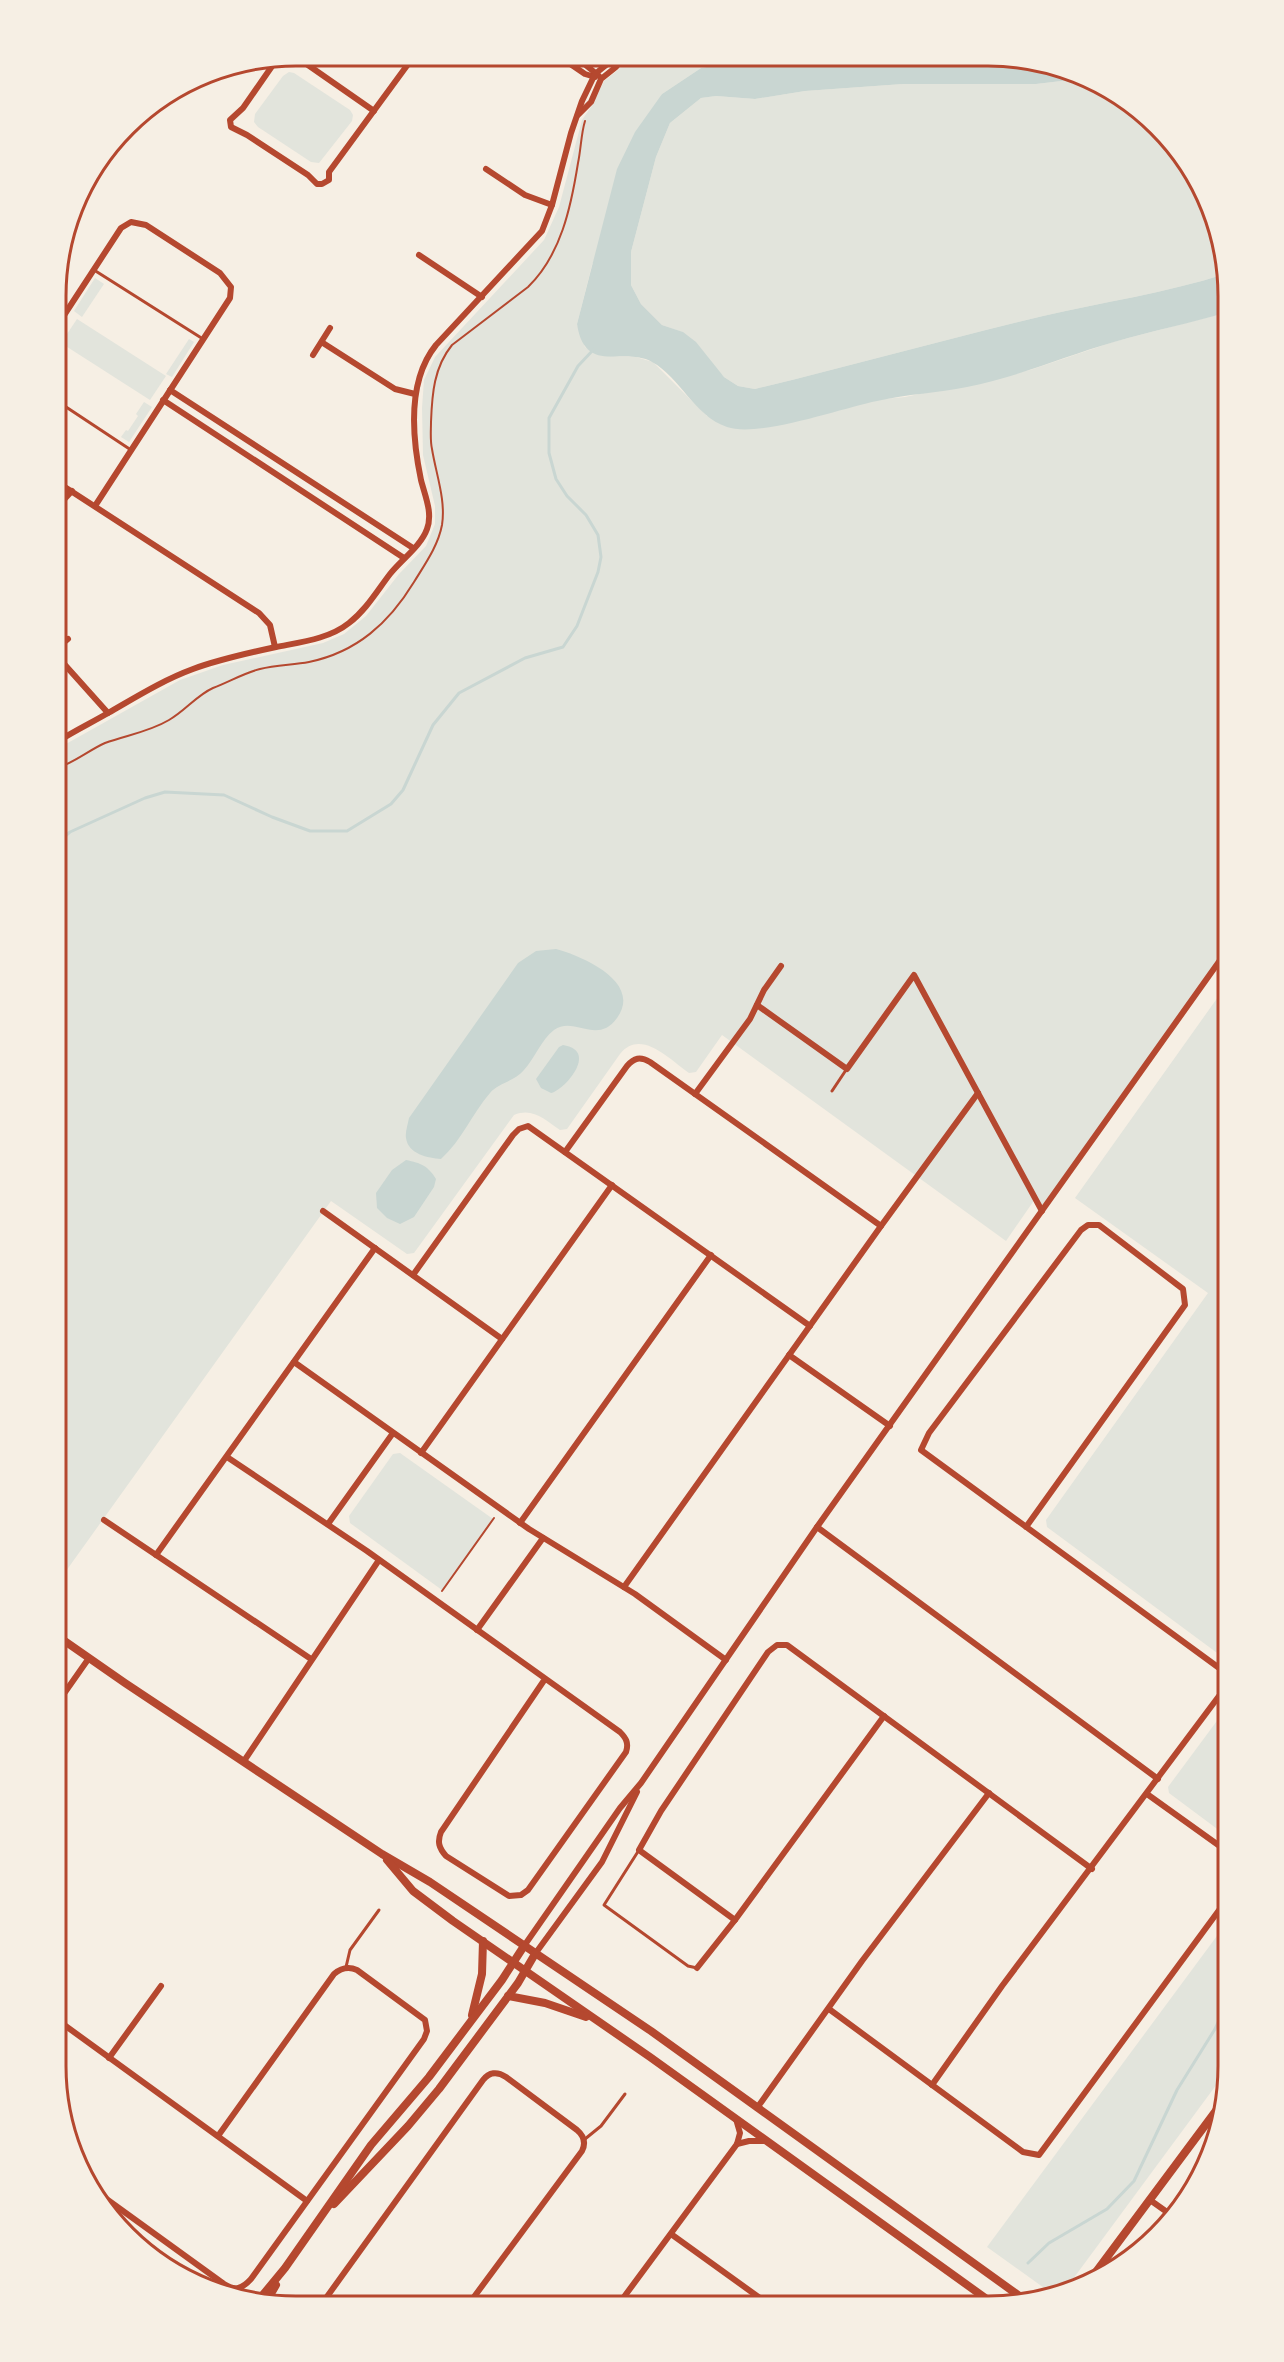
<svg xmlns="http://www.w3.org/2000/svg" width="1284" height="2362" font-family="'Varela Round',sans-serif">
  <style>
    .green { fill: #e2e4dc }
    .water { fill: #c9d6d2 }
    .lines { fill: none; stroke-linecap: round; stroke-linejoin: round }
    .stream { stroke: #c9d6d2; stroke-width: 3 }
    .path { stroke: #b5482f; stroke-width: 2 }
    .service { stroke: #b5482f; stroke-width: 3 }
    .minor { stroke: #b5482f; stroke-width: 6 }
    .tertiary { stroke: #b5482f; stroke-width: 8 }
    .rim { fill: none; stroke: #b5482f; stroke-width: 3 }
  </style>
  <rect width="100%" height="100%" fill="#f6efe4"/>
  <g class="green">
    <path d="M628,58h126l-53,10 -39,26 -70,171 -15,59 8,23 6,4 20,6h25l17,5 54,54 198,-19 125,-27 83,-28 115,-30v636l-186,263 -7,-12 -29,42 -284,-206 -26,37 -7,1c-19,-13 -48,-45 -69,-19l-53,75 -7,1c-15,-10 -27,-23 -46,-15l-100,138 -7,1 -76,-53 -275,384 1,-836 123,-69 43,-15 100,-22 21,-9 22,-18 33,-42 27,-28 9,-22v-18l-12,-51 -1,-47 2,-28 11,-23 109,-117 15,-33 23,-87 11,-16 11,-23 14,-11z"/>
    <polygon points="289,72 294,73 350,110 353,115 352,121 319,163 311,162 258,127 254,122 255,114 283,76"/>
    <path d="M1087,78l7,2 52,35 42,47 28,57 9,55c-59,19 -122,28 -182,42 -97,23 -192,50 -288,73l-17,-3 -14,-9 -42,-45 -20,-7 -21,-21 -10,-19v-33l25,-95 14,-34 31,-25 15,-2 39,3 50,-8 98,-7h133z"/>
    <polygon points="95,278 104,284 82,317 74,311"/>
    <polygon points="77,319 166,376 150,400 61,343"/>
    <polygon points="189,339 194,342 172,377 166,374"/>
    <polygon points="144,402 152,407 129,442 121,437 126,430 128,431 138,416 136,414"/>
    <polygon points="1228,983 1228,1661 1047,1527 1046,1520 1208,1293 1075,1198"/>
    <polygon points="400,1453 493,1519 442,1590 350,1523 349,1516 393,1454"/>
    <polygon points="1228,1706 1228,1837 1169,1793 1168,1787"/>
    <polygon points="1228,1921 1228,2069 1073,2279 1062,2289 1047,2290 987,2247"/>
  </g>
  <g class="water">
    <path d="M754,58l280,2 53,18 -51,6h-133l-98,7 -50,8 -39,-3 -15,2 -31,25 -14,34 -25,95v33l10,19 21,21 21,7 13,10 28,35 14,9 17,3c96,-23 191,-50 288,-73 60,-14 123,-23 182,-42l3,38c-37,11 -76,19 -114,30 -49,14 -96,35 -147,45 -29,6 -60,7 -90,14 -35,7 -118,37 -150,26 -33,-11 -47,-50 -75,-65 -28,-16 -67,14 -75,-38l40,-155 18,-37 27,-38 39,-26z"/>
    <path d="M556,949c26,7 87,33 61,69 -20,28 -43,-3 -63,12 -13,10 -19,28 -30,40 -9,11 -25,13 -34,23 -18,21 -28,47 -49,66 -13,-1 -33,-5 -35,-21 -1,-6 2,-14 3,-20l109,-155 18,-12z"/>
    <path d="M563,1045c37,6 0,46 -12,48l-10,-5 -5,-9 23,-32z"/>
    <path d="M406,1160c15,3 22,6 30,19l-2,8 -20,30 -14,7 -13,-6 -10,-10 -1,-15 16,-23z"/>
  </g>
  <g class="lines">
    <g class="stream">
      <polyline points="57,843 70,832 145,798 165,792 224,795 272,817 310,831 347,831 391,804 403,790 433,725 459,693 525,658 563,647 577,626 598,572 601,557 598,535 586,515 567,496 556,479 549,453 549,418 578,366 594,349"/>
      <polyline points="1028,2263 1049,2243 1107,2209 1134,2181 1177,2090 1215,2029 1220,2018 1220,1996 1223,1986 1228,1980"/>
    </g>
    <g class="path">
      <path d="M57,768c17,-5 32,-18 48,-25 22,-8 44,-11 64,-23 16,-9 28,-25 44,-32 16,-6 31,-15 47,-19 16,-4 33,-4 49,-7 48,-10 80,-39 105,-80 11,-18 24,-36 28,-57 4,-25 -6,-51 -10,-76 -2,-9 -1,-18 -1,-27 1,-28 3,-55 21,-77l76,-58c33,-32 43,-80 50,-124 3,-14 3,-29 7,-42"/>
      <polyline points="442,1591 494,1518"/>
    </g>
    <g class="service">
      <polyline points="94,270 203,339"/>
      <polyline points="57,401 131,450"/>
      <polyline points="832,1091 846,1070"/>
      <polyline points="639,1850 604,1905 688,1966 697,1968"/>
      <polyline points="346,1967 350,1950 379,1910"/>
      <polyline points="585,2139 601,2126 625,2094"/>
    </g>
    <g class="minor">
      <polyline points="295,56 374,111"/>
      <polyline points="560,57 585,74 595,77"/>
      <polyline points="576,57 599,76"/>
      <polyline points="277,59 243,108 230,120 231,127 247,135 308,175 317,184 322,184 329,180 329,172 414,56"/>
      <polyline points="578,115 591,102 601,79 616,67 623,58"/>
      <polyline points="486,169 525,195 552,205"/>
      <polyline points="419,255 482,297"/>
      <polyline points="57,326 121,228 131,222 146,225 220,273 231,287 230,298 95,506"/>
      <polyline points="323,343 395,389 415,394"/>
      <polyline points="313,355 330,328"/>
      <polyline points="170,390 413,548"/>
      <polyline points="163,400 404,558"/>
      <polyline points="57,482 259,613 270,625 275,647"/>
      <polyline points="57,507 72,491"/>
      <polyline points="57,648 68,639"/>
      <polyline points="57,656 108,713"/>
      <path d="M57,742c17,-11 34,-19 51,-29 28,-16 55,-33 85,-44 27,-10 55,-16 83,-22 25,-5 53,-8 73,-24 17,-13 28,-32 41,-49 11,-14 31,-28 37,-45 6,-16 -2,-33 -6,-49 -9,-43 -14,-99 15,-135l106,-114 10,-26 19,-72 11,-32 13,-27 21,-17"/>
      <polyline points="757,1005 847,1069 914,975 1042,1211"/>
      <polyline points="695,1094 750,1019 764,990 781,966"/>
      <path d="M565,1152l62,-86c7,-8 13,-10 23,-4l231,164"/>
      <polyline points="323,1211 502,1339"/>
      <polyline points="413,1275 513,1135 519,1129 528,1126 810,1326"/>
      <polyline points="789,1355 890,1426"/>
      <polyline points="294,1362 529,1529 635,1594 726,1660"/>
      <polyline points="421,1453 612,1185"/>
      <path d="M227,1457l140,94 253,181c6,6 9,11 6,20l-98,138 -7,5 -12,1 -63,-40c-7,-8 -9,-14 -5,-24l104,-153"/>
      <polyline points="104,1520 311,1659"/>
      <polyline points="520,1523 711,1255"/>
      <polyline points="328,1524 393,1433"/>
      <polyline points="817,1527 1158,1779"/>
      <polyline points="156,1555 375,1248"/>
      <polyline points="624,1587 881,1226 978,1093"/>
      <polyline points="477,1630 543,1538"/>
      <polyline points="56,1705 89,1658"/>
      <polyline points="244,1761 379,1560"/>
      <polyline points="1147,1794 1228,1852"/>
      <polyline points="735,1920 639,1850 661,1811 768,1652 777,1645 787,1645 1092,1869"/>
      <polyline points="524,1946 620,1808 641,1783 817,1527 1228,949"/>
      <polyline points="535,1954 602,1862 637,1792"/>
      <polyline points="697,1968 735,1920 884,1716"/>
      <polyline points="829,2009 1023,2152 1039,2155 1228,1898"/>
      <polyline points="56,2019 307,2201"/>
      <polyline points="109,2058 161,1986"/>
      <polyline points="932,2085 1002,1986 1222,1692 1226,1673 921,1450 929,1433 1081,1230 1088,1225 1099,1225 1183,1289 1185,1305 1026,1527"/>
      <polyline points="757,2108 862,1961 989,1793"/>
      <polyline points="737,2144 749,2141 766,2141"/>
      <path d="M94,2190l130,94c11,7 18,5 27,-5l173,-240 3,-8 -2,-11 -68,-50c-9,-4 -16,-2 -23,4l-116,162"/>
      <polyline points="1150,2200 1174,2217"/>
      <polyline points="671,2234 771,2306"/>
      <path d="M321,2305l162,-225c6,-8 14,-9 23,-3l71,53c7,6 9,13 5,21l-114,154"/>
      <polyline points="618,2305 737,2144 740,2133 736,2119"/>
    </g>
    <g class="tertiary">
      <polyline points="56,1635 125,1683 382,1854 430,1882 651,2031 1025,2300"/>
      <polyline points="387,1860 413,1891 453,1921 650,2057 995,2305"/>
      <polyline points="508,1996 545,2003 586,2017"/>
      <polyline points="472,2015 482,1974 483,1941"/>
      <polyline points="334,2204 408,2126 439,2089 518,1983 535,1954"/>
      <polyline points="1090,2280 1224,2100"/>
      <polyline points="257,2302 285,2268 371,2145 429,2077 502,1980 524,1946"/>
      <polyline points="265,2304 276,2285"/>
    </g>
  </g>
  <path d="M0 0H1284V2362H0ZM296 66H988A230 230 0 0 1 1218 296V2066A230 230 0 0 1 988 2296H296A230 230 0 0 1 66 2066V296A230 230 0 0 1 296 66Z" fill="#f6efe4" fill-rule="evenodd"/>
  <path class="rim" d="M296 66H988A230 230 0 0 1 1218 296V2066A230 230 0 0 1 988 2296H296A230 230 0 0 1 66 2066V296A230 230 0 0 1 296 66Z"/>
</svg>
